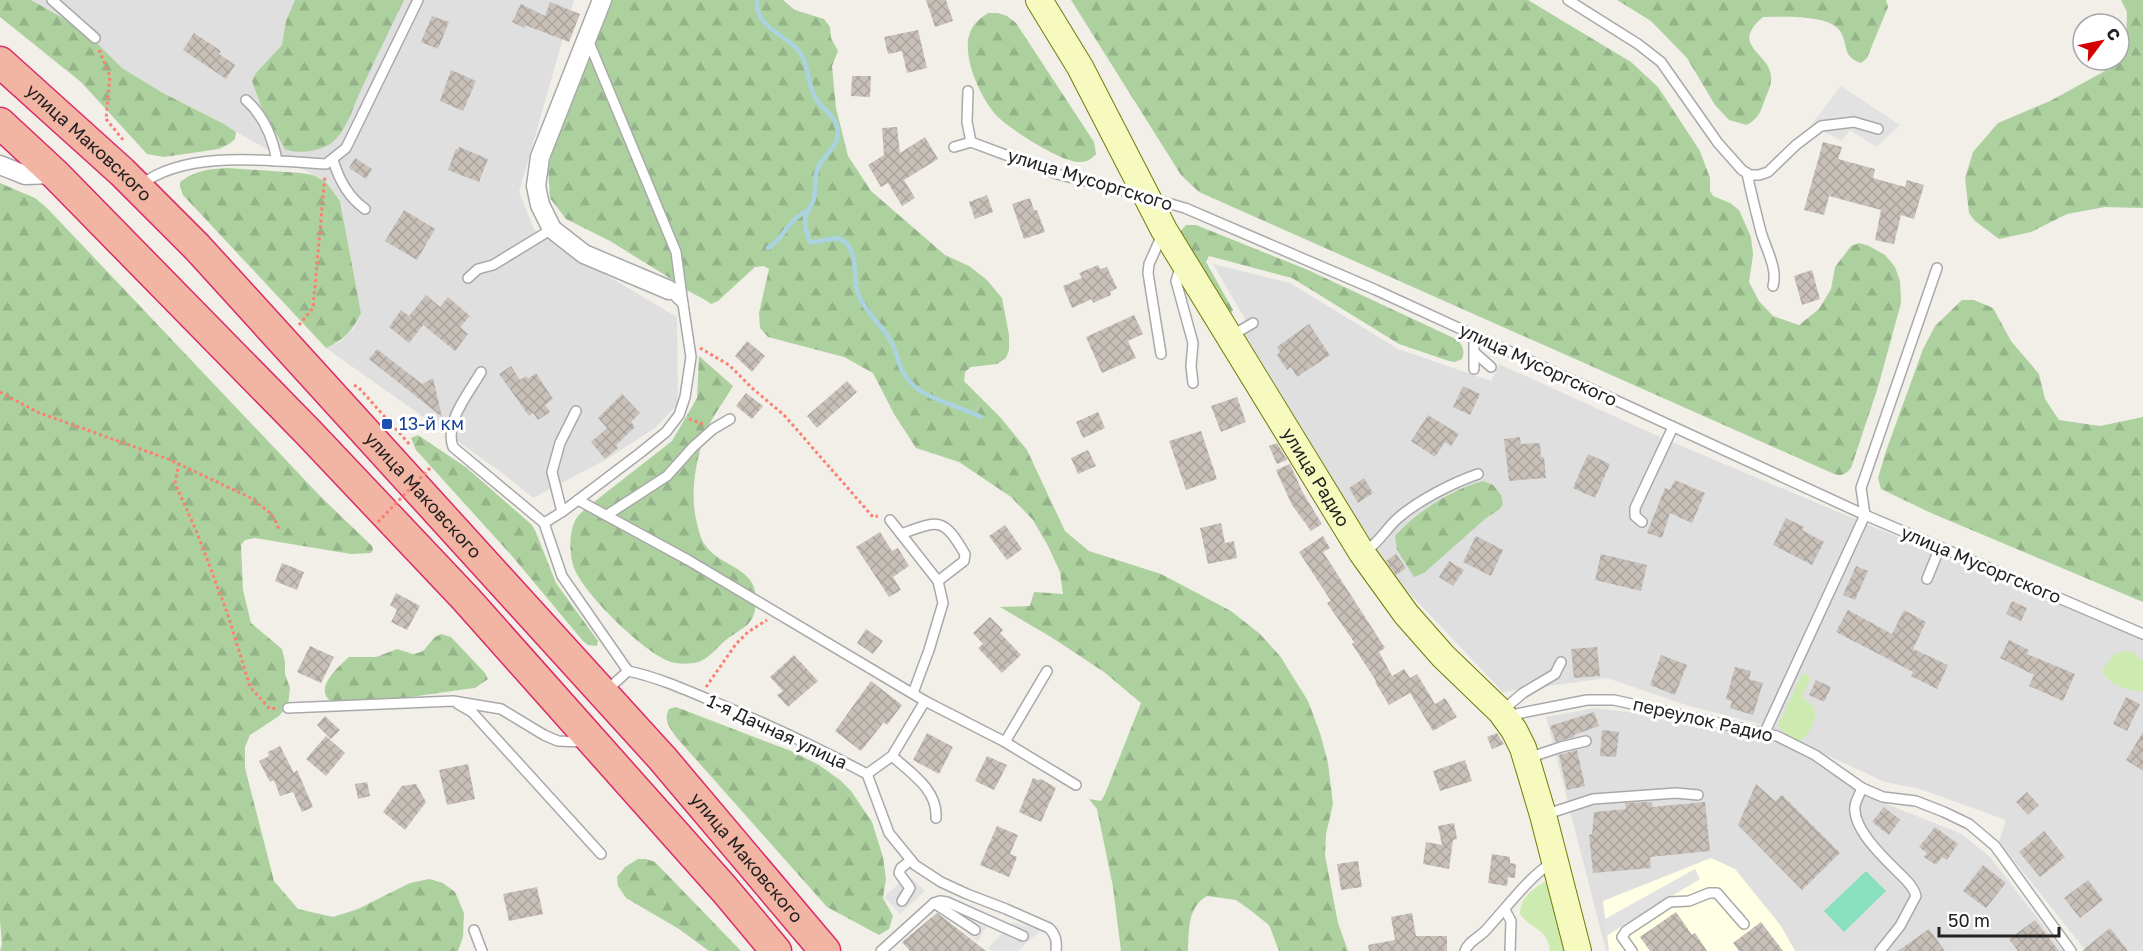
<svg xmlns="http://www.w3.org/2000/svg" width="2143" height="951" font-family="'Golos Text',sans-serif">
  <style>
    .residential { fill: #e0dfdf }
    .education { fill: #ffffe5 }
    .grass { fill: #cdebb0 }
    .forest { fill: url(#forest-firs) }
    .pitch { fill: #88e0be }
    .parking { fill: #e2e2e2 }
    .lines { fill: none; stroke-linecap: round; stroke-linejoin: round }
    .stream { stroke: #aad3df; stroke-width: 4.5 }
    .building { fill: url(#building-cross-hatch) }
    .service-casing { stroke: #a9a9a9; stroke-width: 12 }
    .minor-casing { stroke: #a9a9a9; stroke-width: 21 }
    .secondary-casing { stroke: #707d05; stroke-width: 28 }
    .trunk-casing { stroke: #dc2a67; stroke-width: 33 }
    .path { stroke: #fa8072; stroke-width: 3; stroke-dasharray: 3 3; stroke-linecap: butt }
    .service { stroke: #fff; stroke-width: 9 }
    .minor { stroke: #fff; stroke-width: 18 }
    .secondary { stroke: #f7fabf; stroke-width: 26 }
    .trunk { stroke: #f2b4a3; stroke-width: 30 }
    .path-bridge { stroke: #fa8072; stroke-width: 3; stroke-dasharray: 3 3; stroke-linecap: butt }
    .transit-dot { fill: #1a4fb4; stroke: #fff; stroke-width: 2 }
    .labels { text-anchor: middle; stroke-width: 6; stroke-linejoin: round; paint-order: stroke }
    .street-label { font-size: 18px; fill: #222; stroke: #fff }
    .transit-label { font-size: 18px; fill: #164399; stroke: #fff; text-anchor: start }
  </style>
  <defs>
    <pattern id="forest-firs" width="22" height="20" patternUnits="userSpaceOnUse" patternTransform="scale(1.5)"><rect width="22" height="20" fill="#add19e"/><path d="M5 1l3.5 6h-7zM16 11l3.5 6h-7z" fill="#95b388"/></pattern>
    <pattern id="building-cross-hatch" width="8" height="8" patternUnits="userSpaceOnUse" patternTransform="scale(1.5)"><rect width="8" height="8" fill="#c7bfb8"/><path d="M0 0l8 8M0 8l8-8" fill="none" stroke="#aba49e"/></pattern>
  </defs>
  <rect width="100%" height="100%" fill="#f2efe9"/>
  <g class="residential">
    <polygon points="31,0 574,0 519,192 534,229 577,258 677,317 678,404 655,428 607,459 533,498 505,475 326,348 340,342 354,328 361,313 340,201 326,182 236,132 224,124 163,93 122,68 84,30"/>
    <polygon points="1213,264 1290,283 1398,349 1491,381 1499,364 1660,437 2143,640 2143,951 2086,951 1999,842 2006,820 1920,789 1885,782 1759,724 1686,705 1607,678 1503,692 1394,577 1241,337 1252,331"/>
    <polygon points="1594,708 1739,725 1775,737 1889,805 1962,834 1990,857 2063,951 1606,951 1546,717"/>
  </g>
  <polygon class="education" points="1711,858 1735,869 1781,926 1795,951 1609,951 1603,901"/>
  <g class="grass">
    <path d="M2125,651l7,1 11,9v30l-2,1c-13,-2 -33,-7 -39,-21l12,-17z"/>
    <path d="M1807,673l3,7 -8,16c3,4 8,7 11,11 7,11 -4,29 -14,34l-14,-7 -7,-9 23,-49z"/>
    <path d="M1545,882l3,1 20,68h-18c-2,-23 -19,-21 -30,-37 -1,-15 13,-26 25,-32z"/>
  </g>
  <g class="forest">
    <polygon points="0,0 31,0 84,30 122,68 163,93 224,124 236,132 235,139 229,144 219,149 164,157 147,154 81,82 0,17"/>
    <path d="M295,0h109c-15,31 -30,62 -44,92 -7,16 -14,38 -26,49 -11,10 -36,14 -49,8l-24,-43 -9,-25 4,-8 26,-28 4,-24z"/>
    <path d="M609,0h174l12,10 29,9 6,8 1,11 7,13 -6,15 4,42 12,48 23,35 74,64 24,11 18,14 15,18 7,37v15l-3,8 -9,6 -26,3 -6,5 -1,9 37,37 26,32 38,81 24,20 72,23 70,37 29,23 20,22 28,45 12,32 8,30 5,41 -7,30 -1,21 13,68 10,28h-69l-10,-26 -19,-15 -14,-10 -29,-4c-20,11 -18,36 -19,55h-67l-8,-64 -16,-78 -8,-10 12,2 4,-7 36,-91 -37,-31 -53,-35 -51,-30 30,-1 4,-14 29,2 -3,-22 -12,-26 -15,-26 -22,-23 -52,-35 -43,-14 -22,-34 -21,-41 -29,-16 -76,-20 -8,-9 -1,-15 10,-44 -5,-3 -9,1 -37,34 -7,3c-10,-8 -21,-10 -30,-19l-71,-44 -44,-22 -16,-21 -2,-29 7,-29z"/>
    <path d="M1071,0h457l103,62 27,25 42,64 10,27v13l3,5 17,7 9,7 12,27 2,18 -4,27 10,19 14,15 26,9 20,-16 12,-20 4,-22 16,-21 8,-3 10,3 16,9 10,12 5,14 1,22 -23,84 -27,81c-6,7 -10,9 -19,5l-633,-281 -18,-17z"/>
    <path d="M1617,0h269l2,7 -21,51 -6,5c-20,-7 -12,-18 -21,-32 -11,-17 -59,-14 -77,-14 -34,29 6,35 8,59 1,8 -3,16 -6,23 -4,12 -6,19 -18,26l-18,-5 -14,-15 -28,-47 -36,-37z"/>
    <polygon points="2121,0 2143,0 2143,208 2105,207 2067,214 2031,232 1999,239 1975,221 1969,213 1965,178 1973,152 1998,123 2050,101 2105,71 2115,60 2119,60 2119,55 2126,47 2127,12"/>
    <path d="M988,13h10l9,3 9,7 78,119 2,12c-5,5 -8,8 -16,8 -19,0 -71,-33 -84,-47 -15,-17 -35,-59 -26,-82 3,-9 10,-15 18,-20z"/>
    <path d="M228,168l73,5 12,2 13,7 14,19 21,112c-8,17 -17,27 -35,35l-143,-153 -3,-8v-5c16,-12 29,-13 48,-14z"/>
    <polygon points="0,183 35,198 47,208 320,496 372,546 373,550 371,553 351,554 255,538 245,540 241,545 243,590 251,623 282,649 285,662 285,674 290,688 288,705 279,716 250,735 245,747 245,768 274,881 298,909 333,917 358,909 410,883 429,879 443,883 455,892 464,913 463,937 458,951 0,951 2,944 0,921"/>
    <path d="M1186,225h10l112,45 150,70c5,6 7,12 4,19l-7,3 -6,-1 -50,-17 -107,-66 -83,-22 -3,6 27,48 -3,5 -52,-81z"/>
    <polygon points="1962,300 1974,300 1993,308 2011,341 2039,374 2045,399 2059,420 2100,426 2143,417 2143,602 1931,513 1881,489 1878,478 1886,451 1923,349 1935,326"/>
    <path d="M699,356l34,30c-8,14 -23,34 -28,48 -9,26 -15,58 -9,85 2,8 4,19 9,26 17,24 53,21 51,58 -1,8 -2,15 -8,21 -6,6 -15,10 -22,16 -10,8 -19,22 -33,23 -7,1 -16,1 -22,-1 -27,-9 -87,-68 -97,-94 -5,-13 -5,-38 2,-49 2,-4 6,-7 9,-10l87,-68 25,-43z"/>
    <polygon points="418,435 467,468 531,524 535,530 556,583 598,641 597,646 588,645 583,641 512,556 416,450 411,438"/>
    <path d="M1483,481l10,4 8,10 2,9 -3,5 -14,9 -62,55 -10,4 -17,-27 -2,-14c21,-24 58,-47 88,-55z"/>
    <path d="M441,634l10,3 34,36 3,6 -13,9c-20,2 -133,21 -143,14 -20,-13 7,-36 17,-45h27l21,-8 16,5 5,-1 5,-2 12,-14z"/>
    <path d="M676,707l115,44 28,14 21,15 11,11 21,31 11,35 3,22 -3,19 10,18 -4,13 -10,6 -52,-28 -151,-170c-6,-9 -13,-17 -7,-28z"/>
    <polygon points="638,859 646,859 655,862 741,951 709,951 679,929 626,898 618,886 617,877 625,867"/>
  </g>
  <polygon class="pitch" points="1866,871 1886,891 1844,932 1824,911"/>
  <g class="parking">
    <polygon points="1841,86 1900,125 1876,147 1850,130 1842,141 1811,125"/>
    <polygon points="1695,869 1700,879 1606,936 1605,919"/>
    <polygon points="908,875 925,891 900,914 884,897"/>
    <polygon points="948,908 986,927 978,942 943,914"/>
    <polygon points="1013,922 1041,930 1018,951 992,951 988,948"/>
  </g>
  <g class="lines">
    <g class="stream">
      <path d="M757,0c-2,25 22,32 38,47 15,13 11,34 20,50 5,10 16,15 20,25 10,22 -9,29 -17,45 -4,10 -2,21 -4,31 -1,7 -6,11 -8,17 -3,8 1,19 4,27 10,1 24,-7 32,-2 19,12 9,39 17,56 8,20 29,33 36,54 4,12 6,23 16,33 16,17 49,23 70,34"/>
      <path d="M768,248c19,-12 18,-28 41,-38"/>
    </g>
  </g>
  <g class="building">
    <polygon points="926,0 946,0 953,21 935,27"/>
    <polygon points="550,2 580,14 569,42 525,25 524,28 512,22 521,4 545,16"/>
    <polygon points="432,16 449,22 438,49 421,42"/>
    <polygon points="918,30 927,68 907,73 902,51 888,54 884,37"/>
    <polygon points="194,33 221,51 219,54 235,65 226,79 183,50"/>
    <polygon points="451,70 476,81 463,111 440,101"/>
    <polygon points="852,76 871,76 870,97 851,96"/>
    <polygon points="897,127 900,153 925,137 938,159 904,180 915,198 902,206 888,183 881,187 868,165 884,155 882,128"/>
    <polygon points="1823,142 1842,147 1838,159 1875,169 1873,178 1905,187 1907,180 1924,185 1914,219 1901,215 1894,244 1875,240 1881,210 1829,196 1824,215 1804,210"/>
    <polygon points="459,147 488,159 479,182 448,170 456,149 458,150"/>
    <polygon points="355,158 372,169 366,179 349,168"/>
    <polygon points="987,195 993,212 975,219 969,202"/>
    <polygon points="1030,198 1034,210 1037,210 1045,232 1024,239 1012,204"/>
    <polygon points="404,210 435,229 417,260 385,241"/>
    <polygon points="1098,265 1100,269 1107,267 1117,288 1110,292 1111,295 1093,303 1092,299 1072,308 1063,286 1082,278 1079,273"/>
    <polygon points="1812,270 1820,299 1802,305 1794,276"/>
    <polygon points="426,295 440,307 448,297 470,316 460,327 468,334 455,351 423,325 409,343 389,327 401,310 409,316"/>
    <polygon points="1134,315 1143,334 1128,341 1136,358 1102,373 1086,337"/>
    <polygon points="1309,324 1330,355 1297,377 1291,367 1287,370 1277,355 1280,352 1277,347"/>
    <polygon points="747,341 765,356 752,372 735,356"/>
    <polygon points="377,349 422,384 433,378 442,417 369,359"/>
    <polygon points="511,366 520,380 526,376 528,379 536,373 553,399 545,405 550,412 538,420 533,413 529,416 499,374"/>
    <polygon points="847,381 857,392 817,428 807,416"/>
    <polygon points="1463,386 1480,394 1470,415 1453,407"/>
    <polygon points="746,393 763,406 752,419 736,406"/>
    <polygon points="622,394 640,413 631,422 635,427 616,445 618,448 605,459 591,442 607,428 598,418"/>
    <polygon points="1237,397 1246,422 1221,432 1211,406"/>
    <polygon points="1098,412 1105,428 1083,438 1076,422"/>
    <polygon points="1428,415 1459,434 1451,446 1445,442 1435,457 1411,441"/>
    <polygon points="1201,431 1217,479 1186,490 1169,441"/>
    <polygon points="1520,437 1521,444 1540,443 1541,457 1544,457 1546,478 1509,481 1504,439"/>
    <polygon points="1277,443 1287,460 1277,464 1269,446"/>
    <polygon points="1088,450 1096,466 1078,474 1071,458"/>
    <polygon points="1588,454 1610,464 1595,498 1573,488"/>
    <polygon points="1290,464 1303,493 1322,524 1311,531 1292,505 1276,470"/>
    <polygon points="1364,478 1373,493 1358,503 1349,488"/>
    <polygon points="1675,480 1705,493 1692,523 1670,513 1662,538 1647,533 1665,488 1670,490"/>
    <polygon points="1786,518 1804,527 1802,530 1824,542 1812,565 1773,545"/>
    <polygon points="1221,523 1225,543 1234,541 1237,558 1208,564 1200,528"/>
    <polygon points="1005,525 1022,549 1007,560 989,536"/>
    <polygon points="880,532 892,551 898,548 909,566 893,577 901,590 889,597 856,547"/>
    <polygon points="1323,536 1330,548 1323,552 1385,648 1379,652 1392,676 1404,669 1410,678 1417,674 1435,704 1445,698 1457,717 1433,731 1410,693 1389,705 1375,682 1376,681 1352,644 1354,642 1327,603 1331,601 1299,552"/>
    <polygon points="1476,536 1503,550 1491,576 1463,562"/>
    <polygon points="1396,554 1406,568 1396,575 1386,561"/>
    <polygon points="1601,554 1647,565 1641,591 1595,580"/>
    <polygon points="1449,561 1464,570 1453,586 1439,577"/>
    <polygon points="282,563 304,572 297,590 275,581"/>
    <polygon points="1856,566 1868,571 1855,600 1843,595"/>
    <polygon points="396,593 420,606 407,630 391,622 397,610 390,605"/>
    <polygon points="2012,601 2027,608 2021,621 2006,614"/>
    <polygon points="1848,610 1892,634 1904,610 1926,622 1913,649 1948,665 1937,689 1911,676 1913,672 1836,632"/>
    <polygon points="990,617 1003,630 1000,633 1021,655 1002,673 978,648 983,644 973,633"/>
    <polygon points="866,629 883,641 873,654 857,643"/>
    <polygon points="2009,640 2029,650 2027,654 2075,674 2063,701 2029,686 2034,675 2000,658"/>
    <polygon points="310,646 334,657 321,683 297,672"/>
    <polygon points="1597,647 1600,676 1574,678 1571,649"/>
    <polygon points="794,655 818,681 788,707 777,695 783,691 770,677"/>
    <polygon points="1661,655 1687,665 1675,695 1650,685"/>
    <polygon points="1735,667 1751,671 1749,679 1763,683 1753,715 1730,708 1732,701 1726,699"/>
    <polygon points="1816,680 1831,687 1824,702 1809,695"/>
    <polygon points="871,681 902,705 887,725 884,722 861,751 835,731"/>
    <polygon points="2126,697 2140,704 2127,731 2113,724"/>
    <polygon points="1594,712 1599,726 1574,735 1574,737 1556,742 1550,726"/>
    <polygon points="325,716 340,730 331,739 317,725"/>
    <polygon points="1602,730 1619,732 1616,757 1600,756"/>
    <polygon points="2143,732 2143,771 2126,760"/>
    <polygon points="927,733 953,747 939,774 913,760"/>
    <polygon points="1497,733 1504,744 1492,749 1487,737"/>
    <polygon points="326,736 345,753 326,776 306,759"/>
    <polygon points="280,746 294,773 297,770 313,807 302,812 293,792 280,796 274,780 270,782 259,761 269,756 268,752"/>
    <polygon points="1577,750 1585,786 1567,790 1559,755"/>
    <polygon points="987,756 1007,765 994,790 975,781"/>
    <polygon points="1465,760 1472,781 1440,791 1433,771"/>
    <polygon points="468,764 475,799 447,805 439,770"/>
    <polygon points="1033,778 1038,780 1041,779 1056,788 1041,822 1019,812"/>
    <polygon points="367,782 370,796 358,799 355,784"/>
    <polygon points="416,784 426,802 405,830 383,812 402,786"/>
    <polygon points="1756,784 1775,801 1782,795 1840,853 1802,890 1738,825"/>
    <polygon points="2027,792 2039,805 2028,815 2016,802"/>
    <polygon points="1652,802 1652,807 1705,802 1710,851 1650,857 1651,868 1593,873 1589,835 1592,834 1594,812 1626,809 1625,803"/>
    <polygon points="1884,807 1900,820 1889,835 1872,822"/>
    <polygon points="1454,823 1457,839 1453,840 1449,869 1423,864 1426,842 1442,845 1438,826"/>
    <polygon points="997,826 1018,835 1010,854 1017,857 1009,877 980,865"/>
    <polygon points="1935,827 1958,844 1947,860 1942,857 1936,865 1924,857 1927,853 1919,847"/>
    <polygon points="2044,831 2065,857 2040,877 2019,852"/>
    <polygon points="1492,854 1510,857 1510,863 1516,864 1515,878 1508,877 1507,886 1488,883"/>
    <polygon points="1358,861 1362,887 1341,890 1337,864"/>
    <polygon points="1983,865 2006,883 1986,908 1963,891"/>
    <polygon points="2088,880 2103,900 2080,918 2064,898"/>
    <polygon points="537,887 543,914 509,921 503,894"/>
    <polygon points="1676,912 1692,935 1695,933 1707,951 1650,951 1640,937"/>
    <polygon points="937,913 945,919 986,951 910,951 902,942"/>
    <polygon points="1412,913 1416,936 1447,936 1447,951 1369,951 1368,945 1395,940 1391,917"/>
    <polygon points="2035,920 2059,951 2018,951 2009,939"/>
    <polygon points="1761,922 1783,951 1739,951 1733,943"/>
    <polygon points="2110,928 2128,951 2082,951"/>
    <polygon points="1929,929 1945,951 1898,951"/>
  </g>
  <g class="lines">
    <defs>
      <g id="service">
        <polyline points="52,0 95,38"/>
        <polyline points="1568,0 1638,44 1661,62 1718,143 1742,170 1750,175 1759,175 1768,172 1796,145 1821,126 1854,122 1878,129"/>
        <polyline points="588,40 676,252 683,304"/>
        <polyline points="968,91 967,122 971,142 1057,174 1140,195"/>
        <path d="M246,100c18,16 27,38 31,61"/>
        <polyline points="954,147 971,142"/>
        <path d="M333,160c6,20 15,37 32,49"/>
        <path d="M1747,173c4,20 9,39 14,59 5,17 17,37 12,54"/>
        <path d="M141,185c45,-36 131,-24 185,-21l20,-16 72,-148"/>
        <polyline points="1153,199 1185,208 1376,290 1865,515 2143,634"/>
        <polyline points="1181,265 1176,281 1193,343 1191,366 1193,383"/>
        <polyline points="468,278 478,269 493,265 552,229"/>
        <polyline points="1231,336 1253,323"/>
        <polyline points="1474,352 1491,367"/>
        <polyline points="1161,354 1148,273 1149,264 1162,235"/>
        <polyline points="1474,369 1474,336"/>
        <path d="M481,372c-12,21 -37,50 -28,75l91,76 18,53 66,95"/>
        <polyline points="578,500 688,560 925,701 1005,742 1076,785"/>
        <polyline points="562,512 552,472 560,443 576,411"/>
        <polyline points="607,515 667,476 693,447 713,429 730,419"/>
        <polyline points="890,520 938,581 943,603 929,650 913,693"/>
        <polyline points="1642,522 1635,516 1635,508 1673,427"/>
        <polyline points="544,523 562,512 640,453 666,432 679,415 685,397 691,357 683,304 669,290"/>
        <path d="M901,534c39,-14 42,-17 64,20l-1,7 -26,20"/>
        <path d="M1364,552c14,-8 21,-22 33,-33 20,-18 55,-36 81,-45"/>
        <polyline points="1927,579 1940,547"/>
        <path d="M607,690l21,-19c33,7 65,22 96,35 49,21 96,43 143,68l25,-18 33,-55"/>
        <polyline points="458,704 472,712 601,854"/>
        <polyline points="288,708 453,701 501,709 544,735 558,741 583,742"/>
        <polyline points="1503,710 1523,693 1555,674 1561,662"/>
        <polyline points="1506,716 1587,700 1614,700 1777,736 1815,755 1862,788 1883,797 1916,801 1944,812 1969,824 1995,846 2071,951"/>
        <polyline points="1765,732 1865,515 1861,488 1937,268"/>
        <polyline points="1005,742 1047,671"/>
        <path d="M892,756c19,17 46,34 44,62"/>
        <polyline points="1528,758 1561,747 1586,741"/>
        <path d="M867,774l22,59 26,32 26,17 26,12 39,15 43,19c7,7 8,13 7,23"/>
        <path d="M1862,788c-2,6 -6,12 -7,18 -3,23 30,53 45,68 6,6 14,13 16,22l-16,30 -20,25"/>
        <polyline points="1544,815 1593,799 1676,793 1698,795"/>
        <polyline points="902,901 910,888 899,873 901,868 911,860"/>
        <polyline points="934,903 975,930"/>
        <polyline points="1505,910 1511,921 1510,951"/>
        <polyline points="474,930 482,951"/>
        <polyline points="881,951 934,903 940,901 947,902 1023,936"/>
        <path d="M1465,951c3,-9 13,-13 20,-20 17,-18 47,-58 67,-68"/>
        <polyline points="1632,951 1622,937 1626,931 1670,902 1689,901 1709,893 1717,893 1744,924"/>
      </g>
      <g id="minor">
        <polyline points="602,0 540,157 536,186 540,205 552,229 584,254 669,290"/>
        <polyline points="0,165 25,175 55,174"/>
      </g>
      <g id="secondary">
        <path id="s1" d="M1039,0l41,67 84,163 198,323 44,61 37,42 58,56 13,18 9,18 20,67 35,136"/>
      </g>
      <g id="trunk">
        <path id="s2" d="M0,62l122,110 75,75 465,511 163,193"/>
        <polyline points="0,123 55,174 308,432 466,599 725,890 776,951"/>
      </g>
    </defs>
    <use href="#service" class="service-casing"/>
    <use href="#minor" class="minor-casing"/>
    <use href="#secondary" class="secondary-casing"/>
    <use href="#trunk" class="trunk-casing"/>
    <g class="path">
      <polyline points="99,50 110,76 106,119"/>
      <polyline points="106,119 124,141"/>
      <polyline points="299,325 313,308 325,175"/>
      <polyline points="700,348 729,365 752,388 784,415 873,517 878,516"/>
      <polyline points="354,385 359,388 411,446"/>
      <polyline points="0,392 37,412 168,459 251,498 269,512 276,522 279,530"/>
      <polyline points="689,419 703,424"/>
      <polyline points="179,463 175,483 198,535 228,615 250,687 270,709 277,708"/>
      <polyline points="706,687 736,644 748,632 767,620"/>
    </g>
    <use href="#service" class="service"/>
    <use href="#minor" class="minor"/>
    <use href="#secondary" class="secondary"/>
    <use href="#trunk" class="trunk"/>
    <polyline class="path-bridge" points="378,522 430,468"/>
  </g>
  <rect class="transit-dot" x="381" y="418" width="12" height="12" rx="3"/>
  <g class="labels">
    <g class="street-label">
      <text dy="6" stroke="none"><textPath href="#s2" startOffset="120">улица Маковского</textPath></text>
      <text transform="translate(1090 180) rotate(17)" y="6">улица Мусоргского</text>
      <text transform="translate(1538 365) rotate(25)" y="6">улица Мусоргского</text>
      <text dy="6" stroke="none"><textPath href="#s1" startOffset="552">улица Радио</textPath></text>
      <text dy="6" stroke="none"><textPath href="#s2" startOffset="606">улица Маковского</textPath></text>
      <text transform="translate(1981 565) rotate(23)" y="6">улица Мусоргского</text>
      <text transform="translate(1703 720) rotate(13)" y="6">переулок Радио</text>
      <text transform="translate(777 732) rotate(25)" y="6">1-я Дачная улица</text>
      <text dy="6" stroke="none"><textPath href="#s2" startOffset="1092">улица Маковского</textPath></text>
    </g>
    <g class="transit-label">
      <text x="399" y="430">13-й км</text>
    </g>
  </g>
  <g transform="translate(2101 42) rotate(58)"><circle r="28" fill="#ffffff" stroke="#a7a7a7" stroke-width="1.5"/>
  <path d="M0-4.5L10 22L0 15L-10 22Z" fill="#d40000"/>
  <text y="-9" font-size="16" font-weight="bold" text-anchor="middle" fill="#222222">С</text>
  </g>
  <path d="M1939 927v9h120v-9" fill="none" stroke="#222222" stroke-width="3"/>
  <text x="1948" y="927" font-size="18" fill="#222222" stroke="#ffffff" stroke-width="4.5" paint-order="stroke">50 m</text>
</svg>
